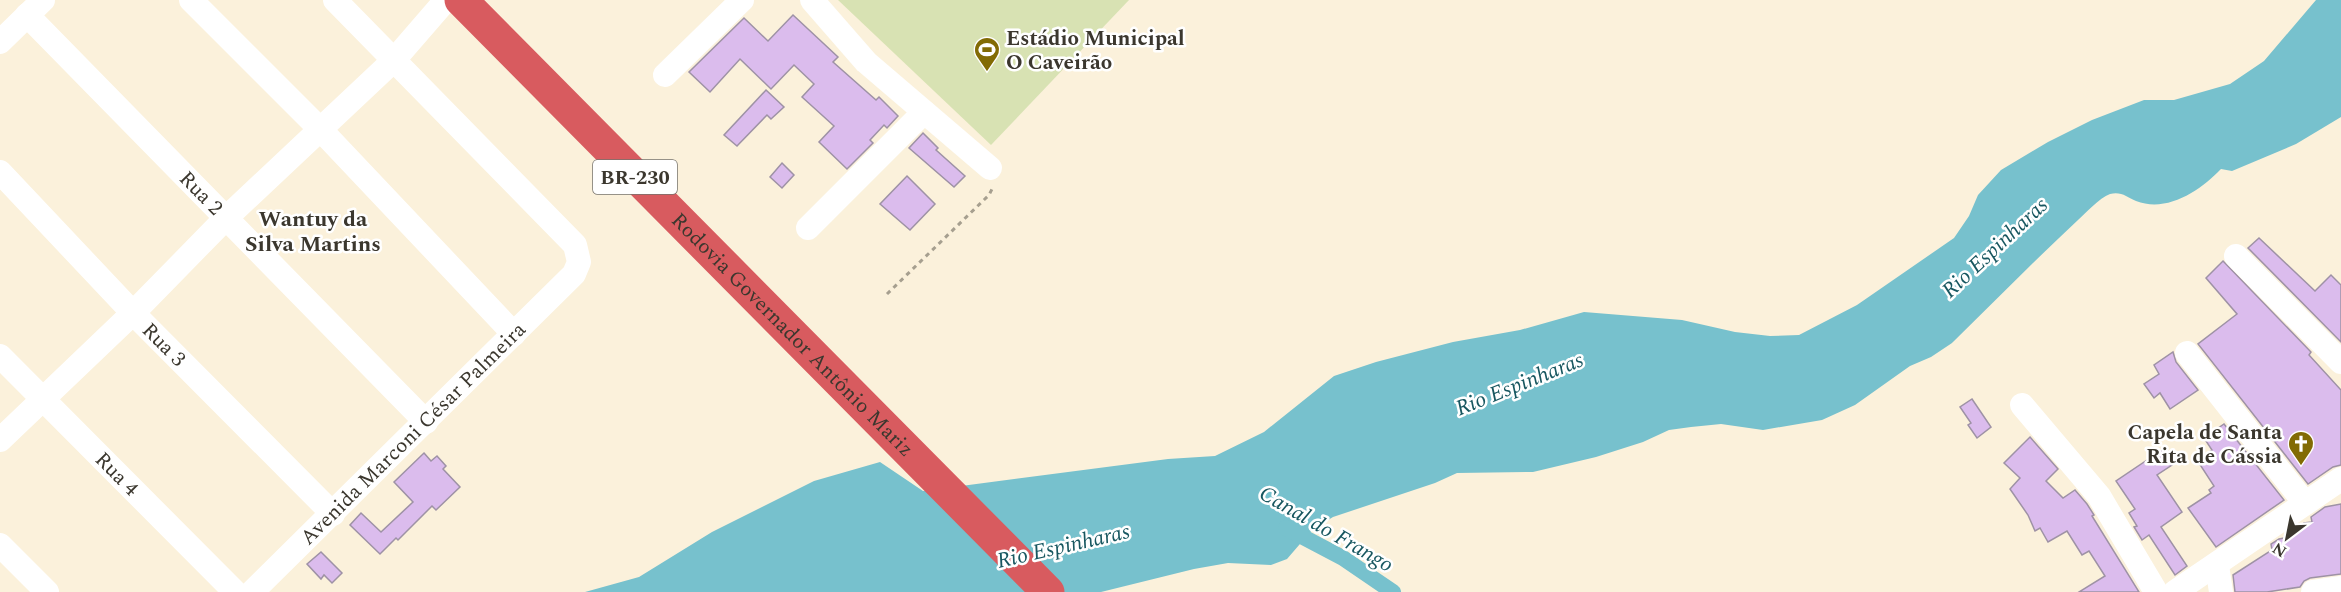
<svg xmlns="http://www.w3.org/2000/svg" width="2341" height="592" font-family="Spectral,serif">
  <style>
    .green { fill: #d8e2b3 }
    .water { fill: #77c1cd }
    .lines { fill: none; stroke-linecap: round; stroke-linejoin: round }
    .canal { stroke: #77c1cd; stroke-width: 16 }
    .building { fill: #dbbced; stroke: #9e92a5; stroke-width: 1.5 }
    .path { stroke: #a69f8f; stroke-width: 3; stroke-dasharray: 4.5 4.5; stroke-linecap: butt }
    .minor { stroke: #fff; stroke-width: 24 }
    .highway { stroke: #d85b5f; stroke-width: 33 }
    .labels { text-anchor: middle; stroke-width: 5; stroke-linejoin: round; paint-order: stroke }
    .shield { fill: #fff; stroke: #76736d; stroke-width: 1.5 }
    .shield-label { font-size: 20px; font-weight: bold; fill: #3b372e }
    .poi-label { font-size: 21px; font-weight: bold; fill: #3b372e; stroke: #fff; text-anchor: start }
    .street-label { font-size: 21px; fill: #3b372e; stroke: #fff }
    .neighbourhood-label { font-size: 22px; font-weight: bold; fill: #3b372e; stroke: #fff }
    .water-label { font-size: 22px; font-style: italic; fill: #185760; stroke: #fff }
  </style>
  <rect width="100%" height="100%" fill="#fbf1db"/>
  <polygon class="green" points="838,0 1129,0 991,145"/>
  <g class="water">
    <path d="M2316,0h25v117l-45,27 -64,27 -11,-2c-21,22 -54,44 -85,32 -9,-4 -15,-10 -26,-7 -11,4 -24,19 -32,26 -43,40 -84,82 -126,123l-21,14 -21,9 -55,39 -33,15 -59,10 -42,-6 -30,3 -22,3 -26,12 -47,15 -63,15 -76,1 -22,10 -102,34 -21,13 -25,29 -16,6 -43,-2 -34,6 -93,23h-51l-104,-104 222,-29 47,-3 49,-24 70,-56 42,-14 77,-20 67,-12 64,-18 98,8 53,12 35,4 29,-1 58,-30 97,-67 15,-22 9,-21 23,-25 47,-28 44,-22 52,-20h30l56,-16 34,-23z"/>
    <polygon points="880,462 923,491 940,489 1043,592 585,592 639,577 712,532 814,481"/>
  </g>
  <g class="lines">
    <polyline class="canal" points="1286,528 1343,558 1393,592"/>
  </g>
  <g class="building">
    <polygon points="793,15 838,57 833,62 876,100 879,97 898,116 887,128 884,125 870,140 873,143 847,169 819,142 834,126 802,97 814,84 794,65 771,89 740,59 710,92 689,72 744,18 768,41"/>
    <polygon points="766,90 784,107 771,119 767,115 737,146 724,135"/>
    <polygon points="923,133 938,148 936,150 965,176 954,187 909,148"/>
    <polygon points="782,163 794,175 782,188 770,177"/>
    <polygon points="907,176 935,204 910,230 880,204"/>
    <polygon points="2259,238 2315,291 2331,275 2341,285 2341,342 2248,248"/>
    <polygon points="2223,261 2311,352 2309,355 2341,390 2341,465 2333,467 2308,484 2198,344 2237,314 2206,278"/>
    <polygon points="2173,352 2176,362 2198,390 2170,409 2160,393 2154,398 2144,384 2159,374 2154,365"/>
    <polygon points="1972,399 1991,427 1977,438 1968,425 1971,423 1960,407"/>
    <polygon points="2224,424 2284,500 2216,547 2188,508 2211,493 2209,490 2214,486 2197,460 2212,450 2204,438"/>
    <polygon points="2030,437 2058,469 2046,481 2063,498 2075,490 2087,504 2094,515 2092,516 2139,592 2079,592 2105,576 2089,551 2082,555 2067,531 2048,542 2040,528 2035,531 2028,515 2010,489 2020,478 2004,463"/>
    <polygon points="2162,450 2172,465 2157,475 2182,512 2161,527 2187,566 2175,575 2149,535 2142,540 2134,527 2137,526 2129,513 2135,509 2116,481"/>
    <polygon points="424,453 431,461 437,456 446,466 443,469 460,487 436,510 432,506 398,540 396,538 380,554 350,525 361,513 381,532 413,502 394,482"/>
    <polygon points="2341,504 2341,574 2310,578 2304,581 2300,587 2267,592 2235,592 2233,575 2272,550 2271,544 2279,539 2289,537 2289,533 2297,532 2297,528 2305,527 2304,523 2312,522 2311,517 2325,507"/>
    <polygon points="321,552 342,573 332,583 324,575 321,579 307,564"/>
  </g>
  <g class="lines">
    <polyline class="path" points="887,294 989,195 993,187"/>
    <g class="minor">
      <polyline points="191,0 320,129 514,334"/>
      <polyline points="812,0 866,62 990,168"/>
      <path id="s1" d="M27,15l399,407"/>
      <polyline points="0,42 43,0"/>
      <polyline points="665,75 742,0"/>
      <path id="s2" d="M0,172l133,141 200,201"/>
      <polyline points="808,228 924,112"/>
      <polyline points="2236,256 2341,362"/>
      <polyline points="2187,353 2304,502"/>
      <path id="s3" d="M0,356l235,236"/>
      <polyline points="2022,405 2099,496 2156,592"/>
      <polyline points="0,440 133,313 225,219 394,60 446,0"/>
      <polyline points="0,545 47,592"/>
      <polyline points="2217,565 2221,592"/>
      <path id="s4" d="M252,592l322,-318 5,-12 -4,-17 -240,-245"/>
      <polyline points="2175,592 2341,479"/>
      <polyline points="2313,592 2341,588"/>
    </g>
    <path class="highway" id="s5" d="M461,0l587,592"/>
  </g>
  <defs>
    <symbol id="stadium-pin" viewBox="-11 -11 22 30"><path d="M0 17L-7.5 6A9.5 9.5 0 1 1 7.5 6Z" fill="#826b04" stroke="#fff"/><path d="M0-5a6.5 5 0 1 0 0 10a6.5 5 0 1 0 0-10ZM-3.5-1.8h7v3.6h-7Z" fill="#fff"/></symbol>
    <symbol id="church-pin" viewBox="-11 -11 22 30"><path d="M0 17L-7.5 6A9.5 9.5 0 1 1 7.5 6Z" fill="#826b04" stroke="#fff"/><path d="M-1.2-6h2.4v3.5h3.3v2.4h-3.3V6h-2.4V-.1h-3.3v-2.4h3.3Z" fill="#fff"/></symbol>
  </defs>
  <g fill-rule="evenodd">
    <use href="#stadium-pin" x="972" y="35" width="30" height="40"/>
    <use href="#church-pin" x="2286" y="429" width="30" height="40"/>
  </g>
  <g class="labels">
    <rect class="shield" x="593" y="160" width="84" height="34" rx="4.5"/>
    <g class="shield-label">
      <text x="635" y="184">BR-230</text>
    </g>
    <g class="poi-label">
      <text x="1006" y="45">Estádio Municipal<tspan x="1006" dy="24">O Caveirão</tspan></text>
      <text x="2282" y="439" text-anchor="end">Capela de Santa<tspan x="2282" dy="24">Rita de Cássia</tspan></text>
    </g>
    <g class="street-label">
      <text dy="7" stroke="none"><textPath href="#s1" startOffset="249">Rua 2</textPath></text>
      <text dy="7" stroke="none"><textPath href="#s5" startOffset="471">Rodovia Governador Antônio Mariz</textPath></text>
      <text dy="7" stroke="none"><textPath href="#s2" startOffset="238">Rua 3</textPath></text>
      <text dy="7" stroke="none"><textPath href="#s4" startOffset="226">Avenida Marconi César Palmeira</textPath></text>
      <text dy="7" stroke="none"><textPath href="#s3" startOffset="166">Rua 4</textPath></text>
    </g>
    <g class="neighbourhood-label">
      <text x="313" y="226">Wantuy da<tspan x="313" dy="25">Silva Martins</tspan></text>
    </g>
    <g class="water-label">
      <text transform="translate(1994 247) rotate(-43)" y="8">Rio Espinharas</text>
      <text transform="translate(1519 383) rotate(-22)" y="8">Rio Espinharas</text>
      <text transform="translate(1327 528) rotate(30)" y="8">Canal do Frango</text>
      <text transform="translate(1063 545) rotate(-13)" y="8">Rio Espinharas</text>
    </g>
  </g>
  <g transform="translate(2287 538) rotate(212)" stroke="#ffffff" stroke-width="4.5" paint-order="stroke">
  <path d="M0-4.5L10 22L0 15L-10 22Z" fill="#3b372e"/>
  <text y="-9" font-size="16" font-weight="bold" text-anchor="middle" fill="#3b372e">N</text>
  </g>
</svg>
